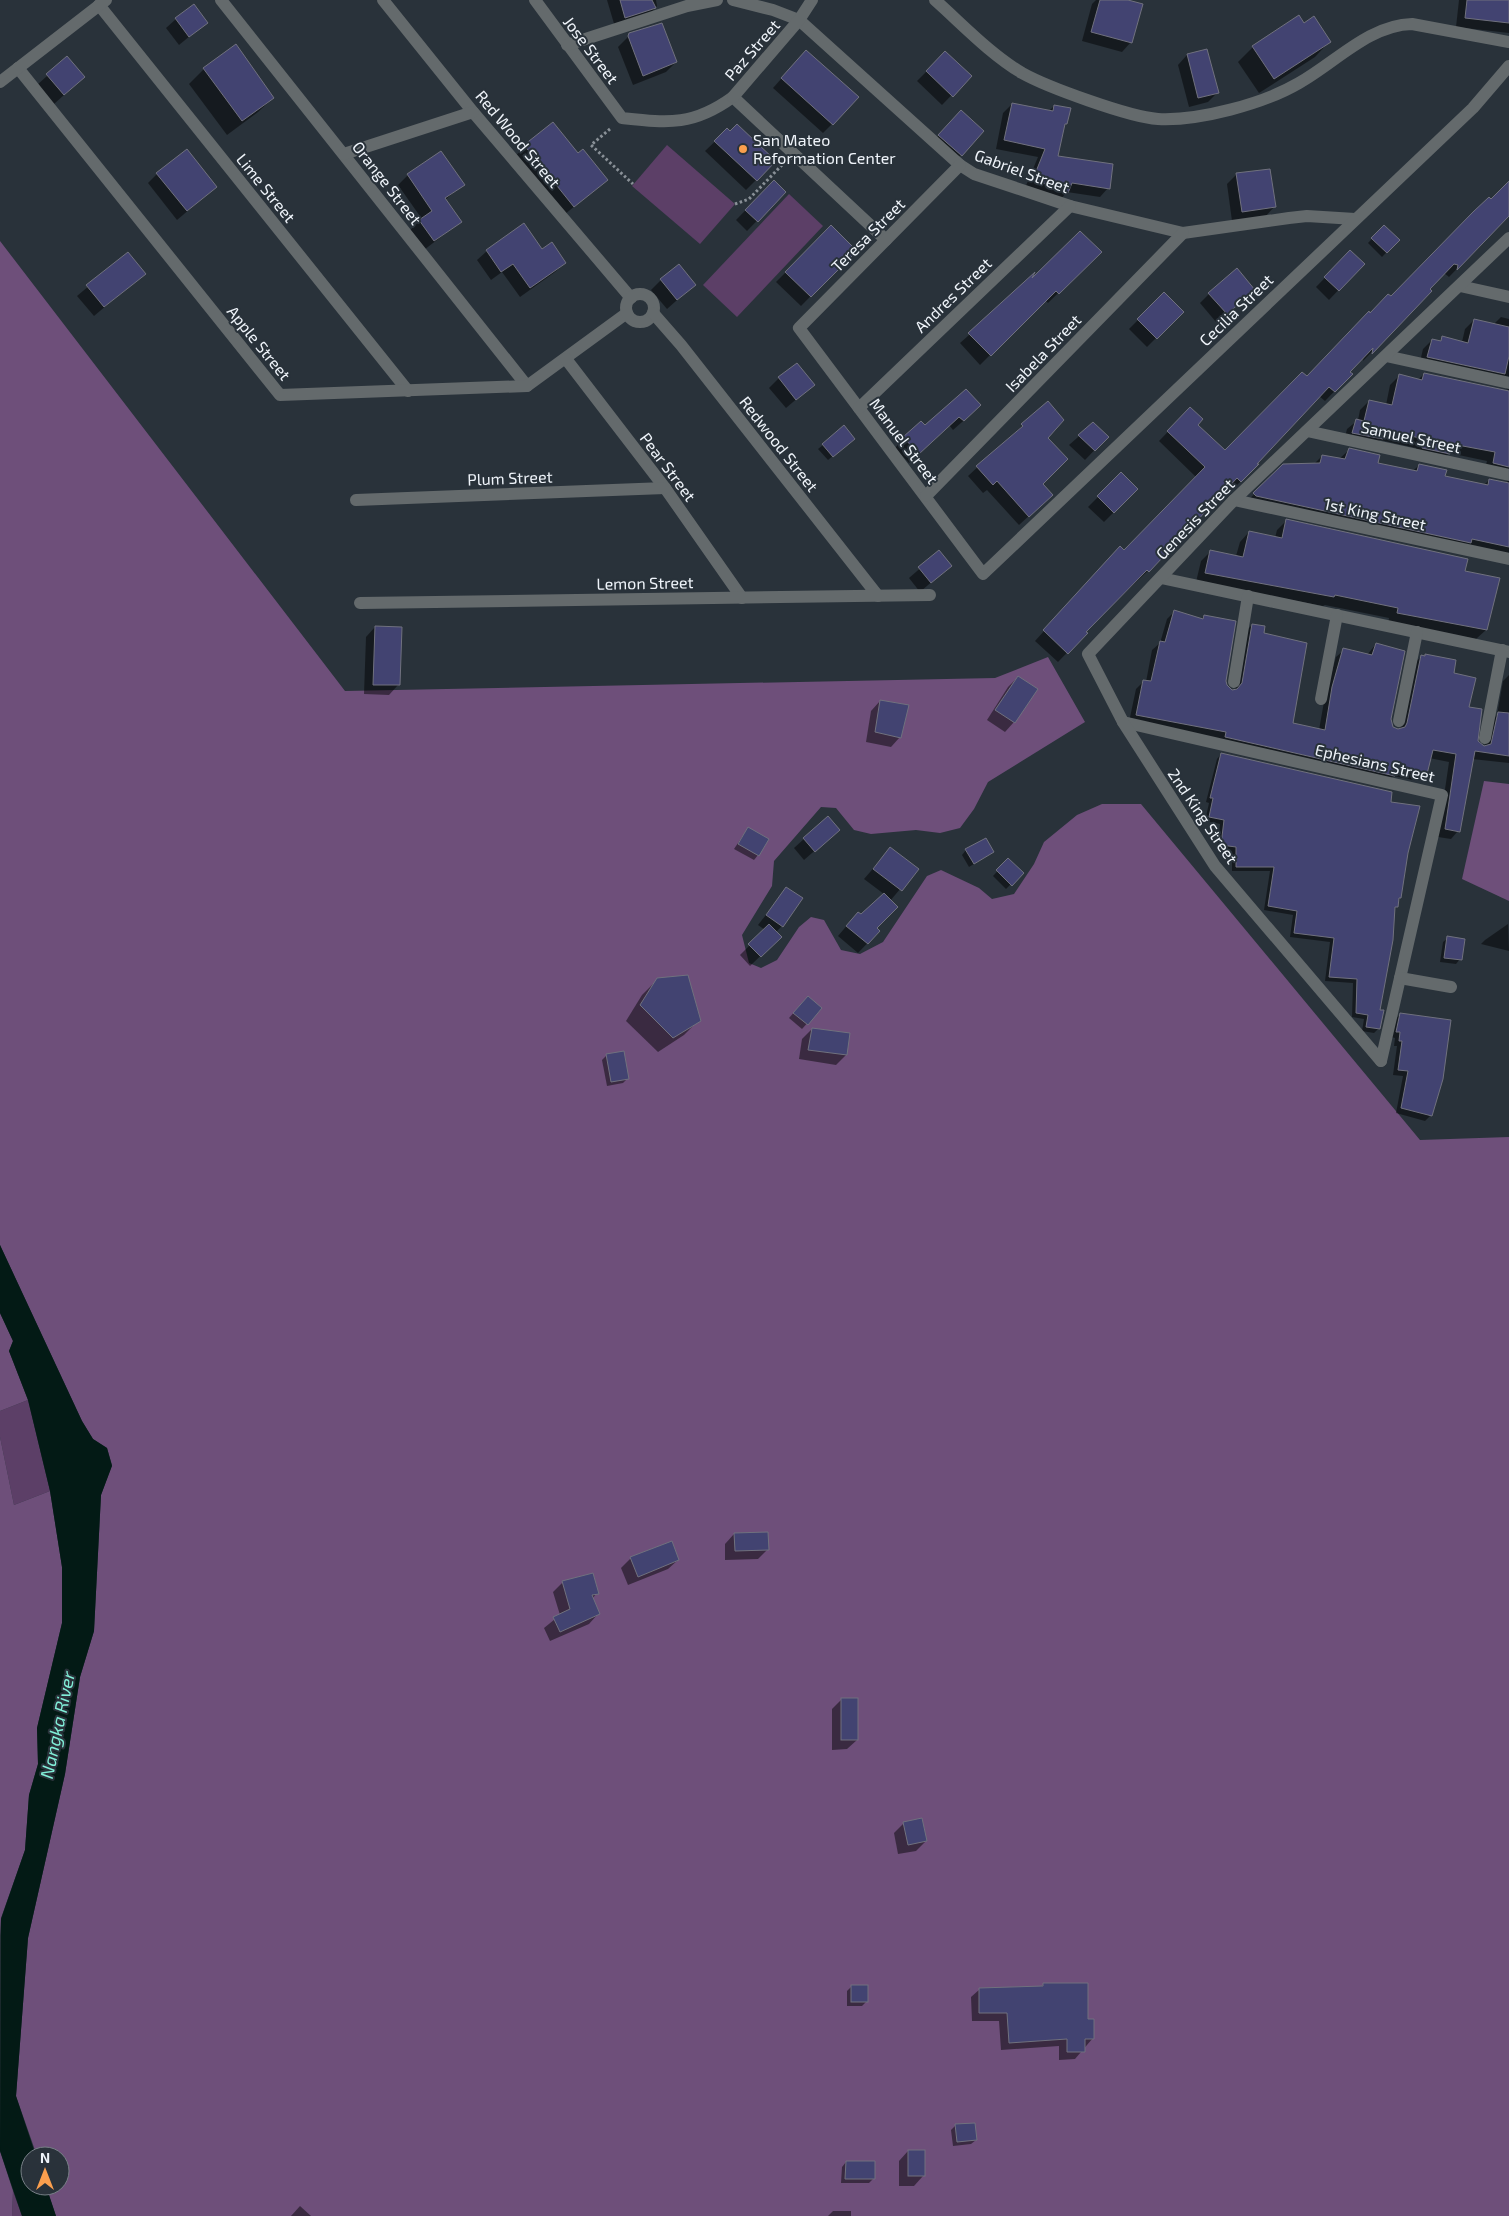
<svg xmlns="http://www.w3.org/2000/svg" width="1509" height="2216" font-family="'Exo 2',sans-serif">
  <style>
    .green { fill: #5c3f67 }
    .forest { fill: #6e4f7a }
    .water { fill: #031a15 }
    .shadow { fill: #0007 }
    .building { fill: #424371; stroke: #70717e }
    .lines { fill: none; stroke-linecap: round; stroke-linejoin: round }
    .path { stroke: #899097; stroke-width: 3; stroke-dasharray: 2.5 2.5; stroke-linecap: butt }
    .minor { stroke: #646a6c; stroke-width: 12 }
    .poi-dot { fill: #fa9f4e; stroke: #29323a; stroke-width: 2 }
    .labels { text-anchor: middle; stroke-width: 4; stroke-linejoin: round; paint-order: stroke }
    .street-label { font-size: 16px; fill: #eff4fa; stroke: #29323a }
    .poi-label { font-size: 16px; fill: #eff4fa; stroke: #29323a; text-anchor: start }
    .water-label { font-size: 18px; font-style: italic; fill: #81efd8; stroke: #29323a }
  </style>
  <rect width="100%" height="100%" fill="#29323a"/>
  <g class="green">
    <polygon points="667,145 735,204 700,244 632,186"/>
    <polygon points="789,194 823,226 737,317 703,285"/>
    <polygon points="28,1400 50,1491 14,1505 0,1437 0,1411"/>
    <polygon points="13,2191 22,2216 12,2216"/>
  </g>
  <g class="forest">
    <polygon points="0,241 345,691 995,678 1048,657 1085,722 988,782 974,809 960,828 940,833 916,830 871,834 854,830 836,808 821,807 774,861 772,886 742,935 749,963 761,968 777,960 799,927 811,917 824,920 841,950 860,954 883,942 927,876 941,870 979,888 992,899 1014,894 1034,864 1044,842 1077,815 1102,804 1141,804 1420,1140 1509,1137 1509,2216 56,2216 46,2186 60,2186 60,2156 37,2156 16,2096 28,1938 65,1774 80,1677 94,1631 101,1495 112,1465 107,1448 93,1439 82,1421 0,1245"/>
    <polygon points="1484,781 1509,784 1509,901 1462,879"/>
    <polygon points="0,1313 13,1341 9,1351 28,1400 0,1411"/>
    <polygon points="0,1437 14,1505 50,1491 62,1567 62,1623 37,1728 38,1764 29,1795 25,1850 1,1918 0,1936"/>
    <polygon points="0,2151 13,2191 12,2216 0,2216"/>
  </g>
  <polygon class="water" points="0,1245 82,1421 93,1439 107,1448 112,1466 101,1495 94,1631 80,1677 65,1774 28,1938 16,2096 36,2156 30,2156 30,2186 46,2186 56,2216 22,2216 0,2151 1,1919 25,1850 29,1795 38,1764 37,1728 62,1623 62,1567 50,1491 28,1400 9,1351 13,1341 0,1313"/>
  <g class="shadow">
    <polygon points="607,0 656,0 657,6 648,16 615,27"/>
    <polygon points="1096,0 1123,0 1131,42 1122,52 1082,41 1092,4"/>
    <polygon points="1459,0 1509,0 1509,33 1456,27"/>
    <polygon points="176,19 207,22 179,45 166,28"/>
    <polygon points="1303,24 1329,42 1315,57 1259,93 1238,62 1253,47"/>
    <polygon points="630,35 676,62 666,72 633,85 618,47"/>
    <polygon points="945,53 970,76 942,105 917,81"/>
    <polygon points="1187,55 1217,93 1208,102 1189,107 1178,65"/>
    <polygon points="67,58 84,77 54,104 37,85"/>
    <polygon points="797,61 832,124 823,133 773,88"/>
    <polygon points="204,69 273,98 258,112 227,135 189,84"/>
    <polygon points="1012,104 1049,111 1054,106 1066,124 1063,127 1057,157 1108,188 1100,197 1067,192 1058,202 1025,188 1038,157 996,149 1003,113"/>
    <polygon points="952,121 961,155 951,164 930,145"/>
    <polygon points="552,124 577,155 606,180 564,215 515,156"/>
    <polygon points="727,130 775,161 746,190 705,151"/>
    <polygon points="157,174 216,187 177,220 148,183"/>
    <polygon points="1237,174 1274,207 1265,217 1232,221 1227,184"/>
    <polygon points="408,175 463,184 445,200 460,222 424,250 410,230 422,219 398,185"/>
    <polygon points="774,181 785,192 747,231 736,220"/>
    <polygon points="1509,182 1509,215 1449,277 1444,273 1421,277 1423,299 1363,361 1364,355 1349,372 1351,374 1325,401 1319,396 1254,466 1256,466 1231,491 1227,487 1155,564 1084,632 1086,633 1058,662 1035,641 1111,557 1124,552 1196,477 1159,441 1190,409 1196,425 1225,451 1307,378"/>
    <polygon points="1384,226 1398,240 1382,257 1368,243"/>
    <polygon points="831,227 855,251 801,306 776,282"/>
    <polygon points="487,251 542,251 565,263 555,272 520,297 502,272 491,280 477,260"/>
    <polygon points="1100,252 1048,303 1045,300 980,365 960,343 1028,283"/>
    <polygon points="1350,252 1363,264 1329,300 1316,287"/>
    <polygon points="128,253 144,274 94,316 77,296"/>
    <polygon points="661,280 694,285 667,309 651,290"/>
    <polygon points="1164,294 1182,312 1147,347 1129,329"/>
    <polygon points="1209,294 1244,299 1216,322 1200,303"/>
    <polygon points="1501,317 1509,319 1509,391 1502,384 1419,366 1423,349 1432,340 1439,342 1443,338 1462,342 1465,329 1474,320 1493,325"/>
    <polygon points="1424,374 1509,393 1509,484 1505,478 1484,472 1487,461 1449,453 1440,462 1414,457 1416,448 1380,440 1373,448 1344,441 1347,429 1358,420 1360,410 1369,401 1386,405 1390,385 1399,376 1418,380"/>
    <polygon points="779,378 813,385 786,408 769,388"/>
    <polygon points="966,390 970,415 953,430 949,425 909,463 895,448 904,438 925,427"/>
    <polygon points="1047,403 1041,484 1042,504 1019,525 987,490 983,493 968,476"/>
    <polygon points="1093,424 1107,437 1085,460 1069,445"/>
    <polygon points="849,443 828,460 818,449 823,445"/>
    <polygon points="1349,450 1376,463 1413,471 1419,465 1444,477 1484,485 1489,480 1509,485 1509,557 1245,503 1284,466 1313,465 1322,456 1339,459"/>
    <polygon points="1121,474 1137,489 1104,522 1088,507"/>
    <polygon points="1286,521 1464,572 1486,630 1476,639 1388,623 1389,618 1325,605 1323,606 1196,582 1201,561 1211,551 1236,556 1240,542 1249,532 1275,538 1277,530"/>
    <polygon points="939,552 950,566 920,592 909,578"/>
    <polygon points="1175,611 1201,619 1204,616 1225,686 1232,691 1235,691 1244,633 1252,625 1263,634 1291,724 1319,730 1325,696 1336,657 1344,650 1367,655 1376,644 1390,725 1396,730 1400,730 1413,664 1421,657 1452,674 1468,708 1478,745 1483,747 1485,746 1491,721 1497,715 1503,681 1509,675 1509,763 1472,759 1458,831 1451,839 1438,837 1449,762 1429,758 1426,773 1418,781 1393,776 1386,783 1129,722 1136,689 1144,681 1146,682 1152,650 1160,643 1167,619"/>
    <polygon points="375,627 398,685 389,695 364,694 366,637"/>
    <polygon points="1018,677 1014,722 1005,732 987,720 1008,687"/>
    <polygon points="880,701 900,737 891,747 866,742 871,711"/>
    <polygon points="1221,754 1389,803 1407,852 1400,898 1394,910 1379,1011 1379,1028 1374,1033 1362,1031 1364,1019 1352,1017 1353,983 1325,981 1330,942 1290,937 1293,915 1264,910 1270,871 1232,871 1232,851 1217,849 1220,824 1205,821 1209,803 1206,802 1217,759"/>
    <polygon points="827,818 828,839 804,860 794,848"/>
    <polygon points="748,828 758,855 754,860 734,849"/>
    <polygon points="890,849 917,869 890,901 875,928 879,931 858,953 838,936 849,923 861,916 884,894 864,879"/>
    <polygon points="966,850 993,852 969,867 962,855"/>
    <polygon points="1008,860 1022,873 1006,889 993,876"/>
    <polygon points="787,888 782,926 776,932 780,937 750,966 740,955 765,930 758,925"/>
    <polygon points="1508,924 1509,951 1481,944 1485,940"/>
    <polygon points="1448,938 1460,959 1456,964 1440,962 1443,942"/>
    <polygon points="657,980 699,1020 684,1035 658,1052 626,1021 642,995"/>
    <polygon points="803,1002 821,1008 802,1029 789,1018"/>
    <polygon points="1401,1014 1431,1115 1425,1121 1396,1113 1403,1076 1393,1075 1397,1046 1394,1046 1395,1038 1391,1037 1395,1019"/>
    <polygon points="812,1029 849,1035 846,1055 836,1065 799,1059 802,1039"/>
    <polygon points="607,1055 628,1078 623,1083 607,1086 602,1060"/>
    <polygon points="734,1534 768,1549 758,1559 725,1560 725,1544"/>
    <polygon points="631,1558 678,1560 668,1569 628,1585 621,1568"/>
    <polygon points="563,1582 597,1593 592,1599 598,1614 589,1624 550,1641 544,1628 560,1615 553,1592"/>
    <polygon points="842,1699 857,1740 847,1749 832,1750 832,1709"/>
    <polygon points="904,1823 926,1841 916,1851 898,1854 894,1833"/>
    <polygon points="1044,1984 1086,2021 1093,2038 1075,2059 1059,2060 1059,2046 1001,2050 999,2021 972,2021 971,1997 980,1989 1040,1988"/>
    <polygon points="852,1986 866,2002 862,2006 847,2006 847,1991"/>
    <polygon points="956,2125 976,2140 971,2144 953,2146 951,2130"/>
    <polygon points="908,2151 923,2176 914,2186 899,2186 899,2161"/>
    <polygon points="846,2162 874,2178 869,2183 841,2183 842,2167"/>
    <polygon points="300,2206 311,2216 291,2216"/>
    <polygon points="833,2211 851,2211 851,2216 828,2216"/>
  </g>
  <g class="building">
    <polygon points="620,0 652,0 656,8 625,18"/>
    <polygon points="1100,0 1128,0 1143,4 1132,43 1091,32"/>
    <polygon points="1467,0 1509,0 1509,23 1465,18"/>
    <polygon points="194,4 208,23 189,37 175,18"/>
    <polygon points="1299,15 1304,23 1314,16 1331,42 1274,79 1252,46"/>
    <polygon points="662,23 677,62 643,76 628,36 629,33"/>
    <polygon points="236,44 274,98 242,121 203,68"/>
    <polygon points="1207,49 1219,93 1198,98 1187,54"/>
    <polygon points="806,50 859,97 833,125 781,78"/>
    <polygon points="945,51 972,76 953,97 926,71"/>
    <polygon points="67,56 85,77 64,95 46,74"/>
    <polygon points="1012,103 1053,111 1054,105 1071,108 1067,124 1065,124 1058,156 1113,164 1110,189 1072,183 1068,193 1033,179 1045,149 1004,140"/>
    <polygon points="961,110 984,131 962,156 938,135"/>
    <polygon points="553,122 578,153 583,149 608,180 574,207 524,145"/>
    <polygon points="737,124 776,161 757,181 714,141 727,128 730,131"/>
    <polygon points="187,149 217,187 187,211 156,173"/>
    <polygon points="441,151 465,185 445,198 462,222 434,241 419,220 432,211 407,174"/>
    <polygon points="1270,169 1276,207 1242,212 1236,173"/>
    <polygon points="774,180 786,192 758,222 745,210"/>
    <polygon points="1509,181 1509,216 1457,270 1458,265 1454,264 1430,289 1432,291 1372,354 1373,348 1350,372 1353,374 1335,392 1329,387 1257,464 1259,464 1241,482 1237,478 1149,572 1147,570 1086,632 1088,633 1068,654 1043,630 1120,546 1124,550 1205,467 1167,431 1190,407 1203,419 1198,425 1225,450 1302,372 1307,376 1369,311 1370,313 1388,294 1391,296 1473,212 1489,197 1491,199"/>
    <polygon points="524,223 542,249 552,242 566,263 530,288 513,264 501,272 486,250"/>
    <polygon points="831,225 857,251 811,297 785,272"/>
    <polygon points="1384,225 1400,240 1387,253 1371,238"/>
    <polygon points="1080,231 1102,252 1059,294 1056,291 991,356 968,333 1035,272 1032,278"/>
    <polygon points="1350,250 1365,264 1339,291 1324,277"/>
    <polygon points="128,252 146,274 104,307 86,285"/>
    <polygon points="679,264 696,285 677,300 660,279"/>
    <polygon points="1237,268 1255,290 1227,314 1208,293"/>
    <polygon points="1164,292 1184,312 1157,339 1137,319"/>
    <polygon points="1474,319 1509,327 1509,356 1505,374 1427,357 1432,339 1441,341 1442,336 1468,343"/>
    <polygon points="797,363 815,385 796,400 778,377"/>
    <polygon points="1424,373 1509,391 1509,467 1493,463 1495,452 1452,444 1450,454 1422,448 1424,439 1385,430 1383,439 1352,433 1356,419 1364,421 1369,400 1392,405 1399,374 1422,380"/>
    <polygon points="966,389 981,405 964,421 959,417 919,454 903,437 921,421 925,425"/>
    <polygon points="1048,401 1064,420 1048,438 1068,459 1043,484 1053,495 1029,517 997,481 993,485 976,466 1023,426 1021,424"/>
    <polygon points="1093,422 1109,437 1095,451 1078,435"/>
    <polygon points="844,425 855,439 833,457 822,444"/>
    <polygon points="1349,448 1380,455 1378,463 1417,471 1419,464 1447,470 1445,476 1488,485 1489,479 1509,483 1509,547 1472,539 1471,543 1256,496 1253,493 1283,464 1320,463 1322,455 1345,459"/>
    <polygon points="1121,472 1138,489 1114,513 1097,496"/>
    <polygon points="1286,519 1468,559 1465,571 1500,578 1487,630 1397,613 1398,608 1335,595 1334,597 1205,573 1210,550 1243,557 1249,531 1282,538"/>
    <polygon points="939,550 952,566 931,583 918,567"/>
    <polygon points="1174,610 1203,619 1204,615 1236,621 1226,681 1227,685 1232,690 1237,689 1242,683 1252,624 1265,626 1264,633 1307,643 1293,723 1325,730 1332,687 1343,648 1372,655 1376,643 1405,651 1391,719 1393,727 1398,729 1405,727 1407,723 1421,655 1425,656 1425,654 1456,660 1454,673 1476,678 1469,707 1482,709 1478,741 1484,746 1491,744 1498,712 1509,713 1509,756 1475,751 1460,832 1445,829 1456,754 1433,750 1427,774 1396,767 1395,776 1225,737 1226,732 1136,715 1143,680 1151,681 1160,641 1165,642"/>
    <polygon points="375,626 402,627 400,685 373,685"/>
    <polygon points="1018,676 1038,689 1015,723 995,710"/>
    <polygon points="880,700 909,705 901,738 875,732"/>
    <polygon points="1221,753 1392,792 1391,802 1420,806 1408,853 1401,898 1399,898 1398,907 1395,907 1393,940 1380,1010 1384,1010 1380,1029 1366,1027 1368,1015 1356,1013 1357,979 1329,977 1334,938 1294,933 1297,911 1268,906 1274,867 1236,867 1236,847 1221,845 1224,820 1209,817 1213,798 1210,798"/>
    <polygon points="828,816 840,830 815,852 803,838"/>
    <polygon points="748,827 769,839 759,856 738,844"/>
    <polygon points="986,838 994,852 974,864 965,849"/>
    <polygon points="890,847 919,869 902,891 873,869"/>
    <polygon points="1008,858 1024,873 1012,886 996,870"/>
    <polygon points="786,887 803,898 783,927 766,915"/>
    <polygon points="884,893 898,907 877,928 880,931 868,944 846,926 858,912 861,914"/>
    <polygon points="769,924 782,937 761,957 748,944"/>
    <polygon points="1447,936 1465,939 1462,960 1444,958"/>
    <polygon points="688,975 701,1021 673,1038 640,1005 657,978"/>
    <polygon points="808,996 822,1008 808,1025 793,1013"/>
    <polygon points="1400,1013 1451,1020 1443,1079 1432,1116 1401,1108 1408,1071 1398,1070 1402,1041 1399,1041 1400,1032 1396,1032"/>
    <polygon points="812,1028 850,1033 847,1055 808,1050"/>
    <polygon points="624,1051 629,1079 611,1082 606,1054"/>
    <polygon points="768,1532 769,1550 735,1551 734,1533"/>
    <polygon points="672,1541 679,1560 638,1577 630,1557"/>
    <polygon points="593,1573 599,1594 592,1595 600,1614 560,1632 553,1617 570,1609 562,1581"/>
    <rect x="841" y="1698" width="17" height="42"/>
    <polygon points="922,1818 927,1841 908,1845 903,1822"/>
    <polygon points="1043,1983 1088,1983 1088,2019 1094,2019 1094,2039 1085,2039 1085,2052 1067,2052 1067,2039 1009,2043 1007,2013 979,2013 979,1988 1043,1986"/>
    <rect x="851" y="1985" width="17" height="17"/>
    <polygon points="975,2123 977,2140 957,2142 955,2124"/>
    <rect x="908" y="2150" width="17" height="26"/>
    <polygon points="846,2161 875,2161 875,2179 845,2179"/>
  </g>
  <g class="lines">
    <g class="path">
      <polyline points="610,129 591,145 633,184"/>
      <polyline points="735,204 749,199 782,165"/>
    </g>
    <g class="minor">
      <polyline points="221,0 527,386"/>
      <polyline points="383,0 473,112 631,298"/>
      <path d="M535,0l87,118c47,5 71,8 111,-21l153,143"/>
      <polyline points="733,0 773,10 799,20 960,165 974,174 1070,206 1183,233 1289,218 1307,216 1355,219"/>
      <path d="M935,0c27,24 55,54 87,73 25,14 107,44 136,46 41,2 105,-15 141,-36 36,-20 70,-58 113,-59l97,18"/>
      <polyline points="99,5 408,391"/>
      <polyline points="567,45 687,6 717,0"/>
      <polyline points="18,68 280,395 527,386 627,313"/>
      <polyline points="0,82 106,0"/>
      <polyline points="733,97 799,20 812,0"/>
      <polyline points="344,154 473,112"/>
      <polyline points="960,165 799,328 983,574 1473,108 1509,66"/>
      <polyline points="1460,286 1509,297"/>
      <circle cx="640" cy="308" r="14"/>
      <polyline points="653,313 681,345 878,596"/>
      <polyline points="1386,356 1509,383"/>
      <polyline points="566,359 665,488 742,598"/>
      <polyline points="859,408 1070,206"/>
      <polyline points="1307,431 1509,475"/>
      <polyline points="926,496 1183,233"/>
      <polyline points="356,500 665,488"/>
      <polyline points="1234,500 1509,559"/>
      <polyline points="1161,578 1509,652"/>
      <polyline points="360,603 930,595"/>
      <polyline points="1234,682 1248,596"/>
      <polyline points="1321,699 1337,615"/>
      <polyline points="1399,721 1417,632"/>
      <polyline points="1123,722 1442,795 1381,1061"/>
      <polyline points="1485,738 1502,650"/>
      <polyline points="1400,978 1451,987"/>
      <polyline points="1381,1061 1215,866 1123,722 1088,654 1234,500 1509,238"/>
    </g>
  </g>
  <circle class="poi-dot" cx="743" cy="149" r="5"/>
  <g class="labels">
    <g class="street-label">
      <text transform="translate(591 50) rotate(53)" y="6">Jose Street</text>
      <text transform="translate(752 50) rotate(-49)" y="6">Paz Street</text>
      <text transform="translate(518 139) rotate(50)" y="6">Red Wood Street</text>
      <text transform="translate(1022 171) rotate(20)" y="6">Gabriel Street</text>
      <text transform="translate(387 183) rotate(52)" y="6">Orange Street</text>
      <text transform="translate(266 188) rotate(51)" y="6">Lime Street</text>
      <text transform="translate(868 235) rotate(-45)" y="6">Teresa Street</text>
      <text transform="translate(953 295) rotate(-44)" y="6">Andres Street</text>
      <text transform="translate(1236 310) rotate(-44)" y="6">Cecilia Street</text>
      <text transform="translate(259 343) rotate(51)" y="6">Apple Street</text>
      <text transform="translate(1043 353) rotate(-46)" y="6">Isabela Street</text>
      <text transform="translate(1411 437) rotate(12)" y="6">Samuel Street</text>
      <text transform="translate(904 441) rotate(53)" y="6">Manuel Street</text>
      <text transform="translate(779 444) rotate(52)" y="6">Redwood Street</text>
      <text transform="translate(668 467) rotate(53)" y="6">Pear Street</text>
      <text transform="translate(510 478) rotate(-2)" y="6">Plum Street</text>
      <text transform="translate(1375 514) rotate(12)" y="6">1st King Street</text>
      <text transform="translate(1195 519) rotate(-46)" y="6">Genesis Street</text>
      <text transform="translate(645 583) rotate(-1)" y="6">Lemon Street</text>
      <text transform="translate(1375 763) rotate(13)" y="6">Ephesians Street</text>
      <text transform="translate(1203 816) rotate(56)" y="6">2nd King Street</text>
    </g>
    <g class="poi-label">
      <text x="753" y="146">San Mateo<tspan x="753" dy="18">Reformation Center</tspan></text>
    </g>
    <g class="water-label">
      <text transform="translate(58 1725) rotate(-78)" y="6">Nangka River</text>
    </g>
  </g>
  <g transform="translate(45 2171)"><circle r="24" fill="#29323a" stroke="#788087"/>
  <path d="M0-4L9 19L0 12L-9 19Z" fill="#fa9f4e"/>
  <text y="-8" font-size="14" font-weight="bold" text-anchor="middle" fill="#eff4fa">N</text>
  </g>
</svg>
